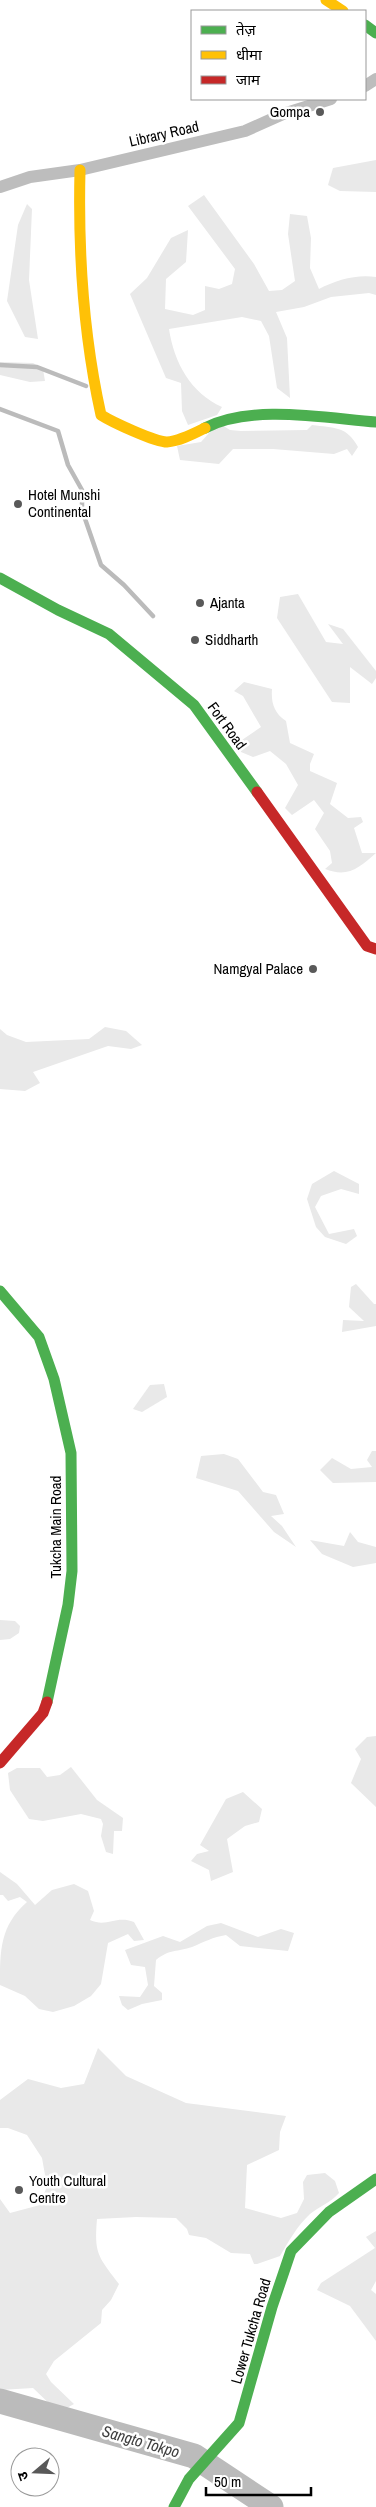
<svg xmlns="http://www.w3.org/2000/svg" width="376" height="2507" font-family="'Archivo Narrow','Noto Sans Devanagari',sans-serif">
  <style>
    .green { fill: #e9e9e9 }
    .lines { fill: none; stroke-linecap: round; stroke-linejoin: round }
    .stream { stroke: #bbb; stroke-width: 4.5 }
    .river { stroke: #bbb; stroke-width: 25 }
    .street { stroke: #bdbdbd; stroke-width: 12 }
    .fast { stroke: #4caf50; stroke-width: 11 }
    .slow { stroke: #ffc107; stroke-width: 11 }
    .jam { stroke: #c62828; stroke-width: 11 }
    .poi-dot { fill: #595959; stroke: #fff; stroke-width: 2 }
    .labels { text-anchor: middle; stroke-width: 5; stroke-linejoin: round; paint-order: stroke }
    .poi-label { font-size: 15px; fill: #000; stroke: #fff; text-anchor: start }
    .street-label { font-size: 15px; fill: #000; stroke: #fff }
    .water-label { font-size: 16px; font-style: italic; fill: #3f3f3f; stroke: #fff }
  </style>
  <rect width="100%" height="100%" fill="#fff"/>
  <g class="green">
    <polygon points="376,160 376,192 340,191 328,185 333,168"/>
    <path d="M204,195l50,69 15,27 13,-1 13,-9 -7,-47 2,-20 17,2 4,22 -1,30 9,21c17,-9 38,-15 57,-12v18l-7,-2 -38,4 -27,10 -28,5 11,26 3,60 -13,-10 -8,-52 -8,-15 -19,-4 -73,12c5,34 22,64 53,78l-5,8 -29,10 -6,-14 -1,-28 -15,-5 -36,-84 17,-16 24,-40 17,-8 -2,32 -20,17 -1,30 28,6 12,-5v-24l14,3 13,-5 3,-15 -47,-63z"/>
    <polygon points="27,204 32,209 29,280 38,339 25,337 7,301 18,225"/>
    <polygon points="0,362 33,363 43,369 45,381 30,382 0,375"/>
    <path d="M222,425l8,5 11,1 66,-1 5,-5c22,3 35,1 46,22l-6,9 -5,-7 -13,5 -61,-5h-40l-14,15 -39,-4 -3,-14 24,-4 8,-9z"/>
    <polygon points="298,594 326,642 343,644 328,624 343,629 376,671 376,678 372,684 350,667 350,703 332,702 277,618 280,597"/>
    <path d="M244,682l28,7c-1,14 2,24 14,32l4,22 24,11 -4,10v7l27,12 -7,21 18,14 13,-1 2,5 -9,6 8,25h14c-17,15 -28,25 -51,16l7,-6 -2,-12 -15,-22 9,-16 -10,-13 -22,15 -7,-7 13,-23 -12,-21 -16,-13 -17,6 -12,-5 -2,-10 22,-15 -18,-31 -9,-5z"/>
    <polygon points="105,1027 126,1031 142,1045 131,1049 108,1046 33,1072 40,1083 25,1091 0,1089 0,1029 7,1035 26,1042 89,1039"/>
    <polygon points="334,1171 359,1184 359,1194 341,1189 321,1196 315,1207 329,1234 354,1229 357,1236 346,1244 325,1237 316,1227 307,1199 312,1184"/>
    <polygon points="356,1284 374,1304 376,1304 376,1326 342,1332 343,1320 364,1321 349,1307 351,1287"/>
    <polygon points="164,1384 167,1397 142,1412 133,1409 150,1385"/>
    <polygon points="372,1451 376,1451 376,1482 333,1483 320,1470 332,1458 351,1469 372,1467 367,1460"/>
    <polygon points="224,1454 238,1459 263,1492 276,1495 284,1514 271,1516 282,1526 296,1547 274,1532 238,1491 196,1478 201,1456"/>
    <polygon points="350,1532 358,1542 376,1547 376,1563 353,1567 322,1554 310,1540 344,1546"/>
    <polygon points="0,1620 15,1621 20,1626 19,1633 10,1639 0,1640"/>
    <polygon points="376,1736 376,1807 351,1783 361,1759 355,1749 367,1737"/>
    <polygon points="71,1767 97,1800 123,1818 122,1831 114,1831 113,1854 106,1852 101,1836 103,1824 101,1819 81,1814 43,1821 29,1819 10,1790 8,1773 17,1768 40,1768 47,1777 60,1775"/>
    <polygon points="243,1792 262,1809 259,1822 245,1826 227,1839 233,1872 211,1881 209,1870 191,1861 197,1854 209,1851 200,1845 226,1799"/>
    <path d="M0,1872l17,12 18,21 17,-15 22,-6 14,7 6,20 -4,9c17,8 25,-5 44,2l10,18 -10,1 -6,-7 -20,9 -7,41 -10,12 -17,10 -21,6 -14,-3 -14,-13 -25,-11c0,-35 0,-59 27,-83l-7,-5 -12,4 -5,-6h-3z"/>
    <path d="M221,1923l37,14 23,-8 13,4 -6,18 -48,-5 -14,-11c-13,2 -22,7 -34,12 -14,5 -23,2 -36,13l-2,26 8,7v7l-20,4 -14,6 -6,-5 -3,-9 21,1 8,-12 -3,-18 -14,-2 -6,-15 38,-14 17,6 27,-16z"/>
    <path d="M98,2048l28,28 60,27 100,13 -6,16 -1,18 -32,15 -2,43 36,10 16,-5 7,-14 -1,-17 4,-7 18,-2 10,8 4,12c-9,10 -19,13 -29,21 -13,12 -21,27 -30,42l-23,8h-3l-4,-10 -19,-1 -25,-15 -17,-3 -2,-6 -11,-11 -40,-1 -39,2c-3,35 1,37 22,65l-8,16 -9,10 -1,13 -47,38 -8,13 5,8 23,22 -9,5h-10l-22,-21 -33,2v-191l10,14 30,-8 7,-19 -5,-28 -15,-23 -19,-7h-8v-28l28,-21 33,9 23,-4z"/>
    <polygon points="376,2231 376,2281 371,2290 376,2294 376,2341 350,2306 317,2290 321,2283 375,2248 366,2237"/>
  </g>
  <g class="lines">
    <g class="stream">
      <polyline points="0,365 37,367 86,386"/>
      <polyline points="0,409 58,431 68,465 82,490 82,510 101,565 124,585 153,616"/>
    </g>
    <polyline class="river" points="0,2401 194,2456 271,2507"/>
    <g class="street">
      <polyline points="365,86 376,79"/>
      <polyline points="0,187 30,177 80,170 245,131 283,114 331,99"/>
    </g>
    <g class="fast">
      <polyline points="365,25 376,33"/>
      <path d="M205,428c46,-24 120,-10 171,-6"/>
      <polyline points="0,578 58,610 109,634 194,705 257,792"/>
      <polyline points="0,1291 39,1337 54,1379 71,1453 72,1571 68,1605 47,1702"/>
      <polyline points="174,2507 189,2479 239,2423 272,2307 291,2251 329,2212 376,2179"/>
    </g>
    <g class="slow">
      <polyline points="326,0 343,11"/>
      <path d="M80,170c-2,83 3,164 21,245 11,7 54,27 66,27 13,-1 26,-8 38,-14"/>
    </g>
    <g class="jam">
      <polyline points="257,792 367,946 376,949"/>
      <polyline points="0,1763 43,1713 47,1702"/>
    </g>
  </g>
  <g class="poi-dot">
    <circle cx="320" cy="112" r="5"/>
    <circle cx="18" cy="504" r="5"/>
    <circle cx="200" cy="603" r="5"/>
    <circle cx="195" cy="640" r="5"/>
    <circle cx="313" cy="969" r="5"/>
    <circle cx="19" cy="2190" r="5"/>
  </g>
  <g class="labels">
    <g class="poi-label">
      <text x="310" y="117" text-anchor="end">Gompa</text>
      <text x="28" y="500">Hotel Munshi<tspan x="28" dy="17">Continental</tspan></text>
      <text x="210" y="608">Ajanta</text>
      <text x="205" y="645">Siddharth</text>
      <text x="303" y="974" text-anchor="end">Namgyal Palace</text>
      <text x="29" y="2186">Youth Cultural<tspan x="29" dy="17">Centre</tspan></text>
    </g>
    <g class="street-label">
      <text transform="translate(164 134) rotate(-13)" y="5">Library Road</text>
      <text transform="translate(227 726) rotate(54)" y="5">Fort Road</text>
      <text transform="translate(56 1527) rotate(-90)" y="5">Tukcha Main Road</text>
      <text transform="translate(251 2331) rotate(-74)" y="5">Lower Tukcha Road</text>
    </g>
    <g class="water-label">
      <text transform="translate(141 2441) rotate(16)" y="6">Sangto Tokpo</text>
    </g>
  </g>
  <rect x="191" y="10" width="175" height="90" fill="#ffffff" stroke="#999999"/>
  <rect x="201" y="26" width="25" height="8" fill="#4caf50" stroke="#999999"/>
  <text x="236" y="35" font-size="15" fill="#000000">तेज़</text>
  <rect x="201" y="51" width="25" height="8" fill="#ffc107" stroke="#999999"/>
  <text x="236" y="60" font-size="15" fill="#000000">धीमा</text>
  <rect x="201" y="76" width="25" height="8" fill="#c62828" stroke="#999999"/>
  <text x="236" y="85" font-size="15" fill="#000000">जाम</text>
  <g transform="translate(35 2472) rotate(251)"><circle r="24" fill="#ffffff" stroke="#999999"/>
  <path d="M0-4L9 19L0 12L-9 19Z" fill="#595959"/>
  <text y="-8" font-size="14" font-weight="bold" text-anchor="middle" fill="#000000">उ</text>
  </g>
  <path d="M206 2487v8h105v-8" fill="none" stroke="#000000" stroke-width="2.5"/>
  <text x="214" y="2487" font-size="15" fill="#000000" stroke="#ffffff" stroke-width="4" paint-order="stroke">50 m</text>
</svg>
